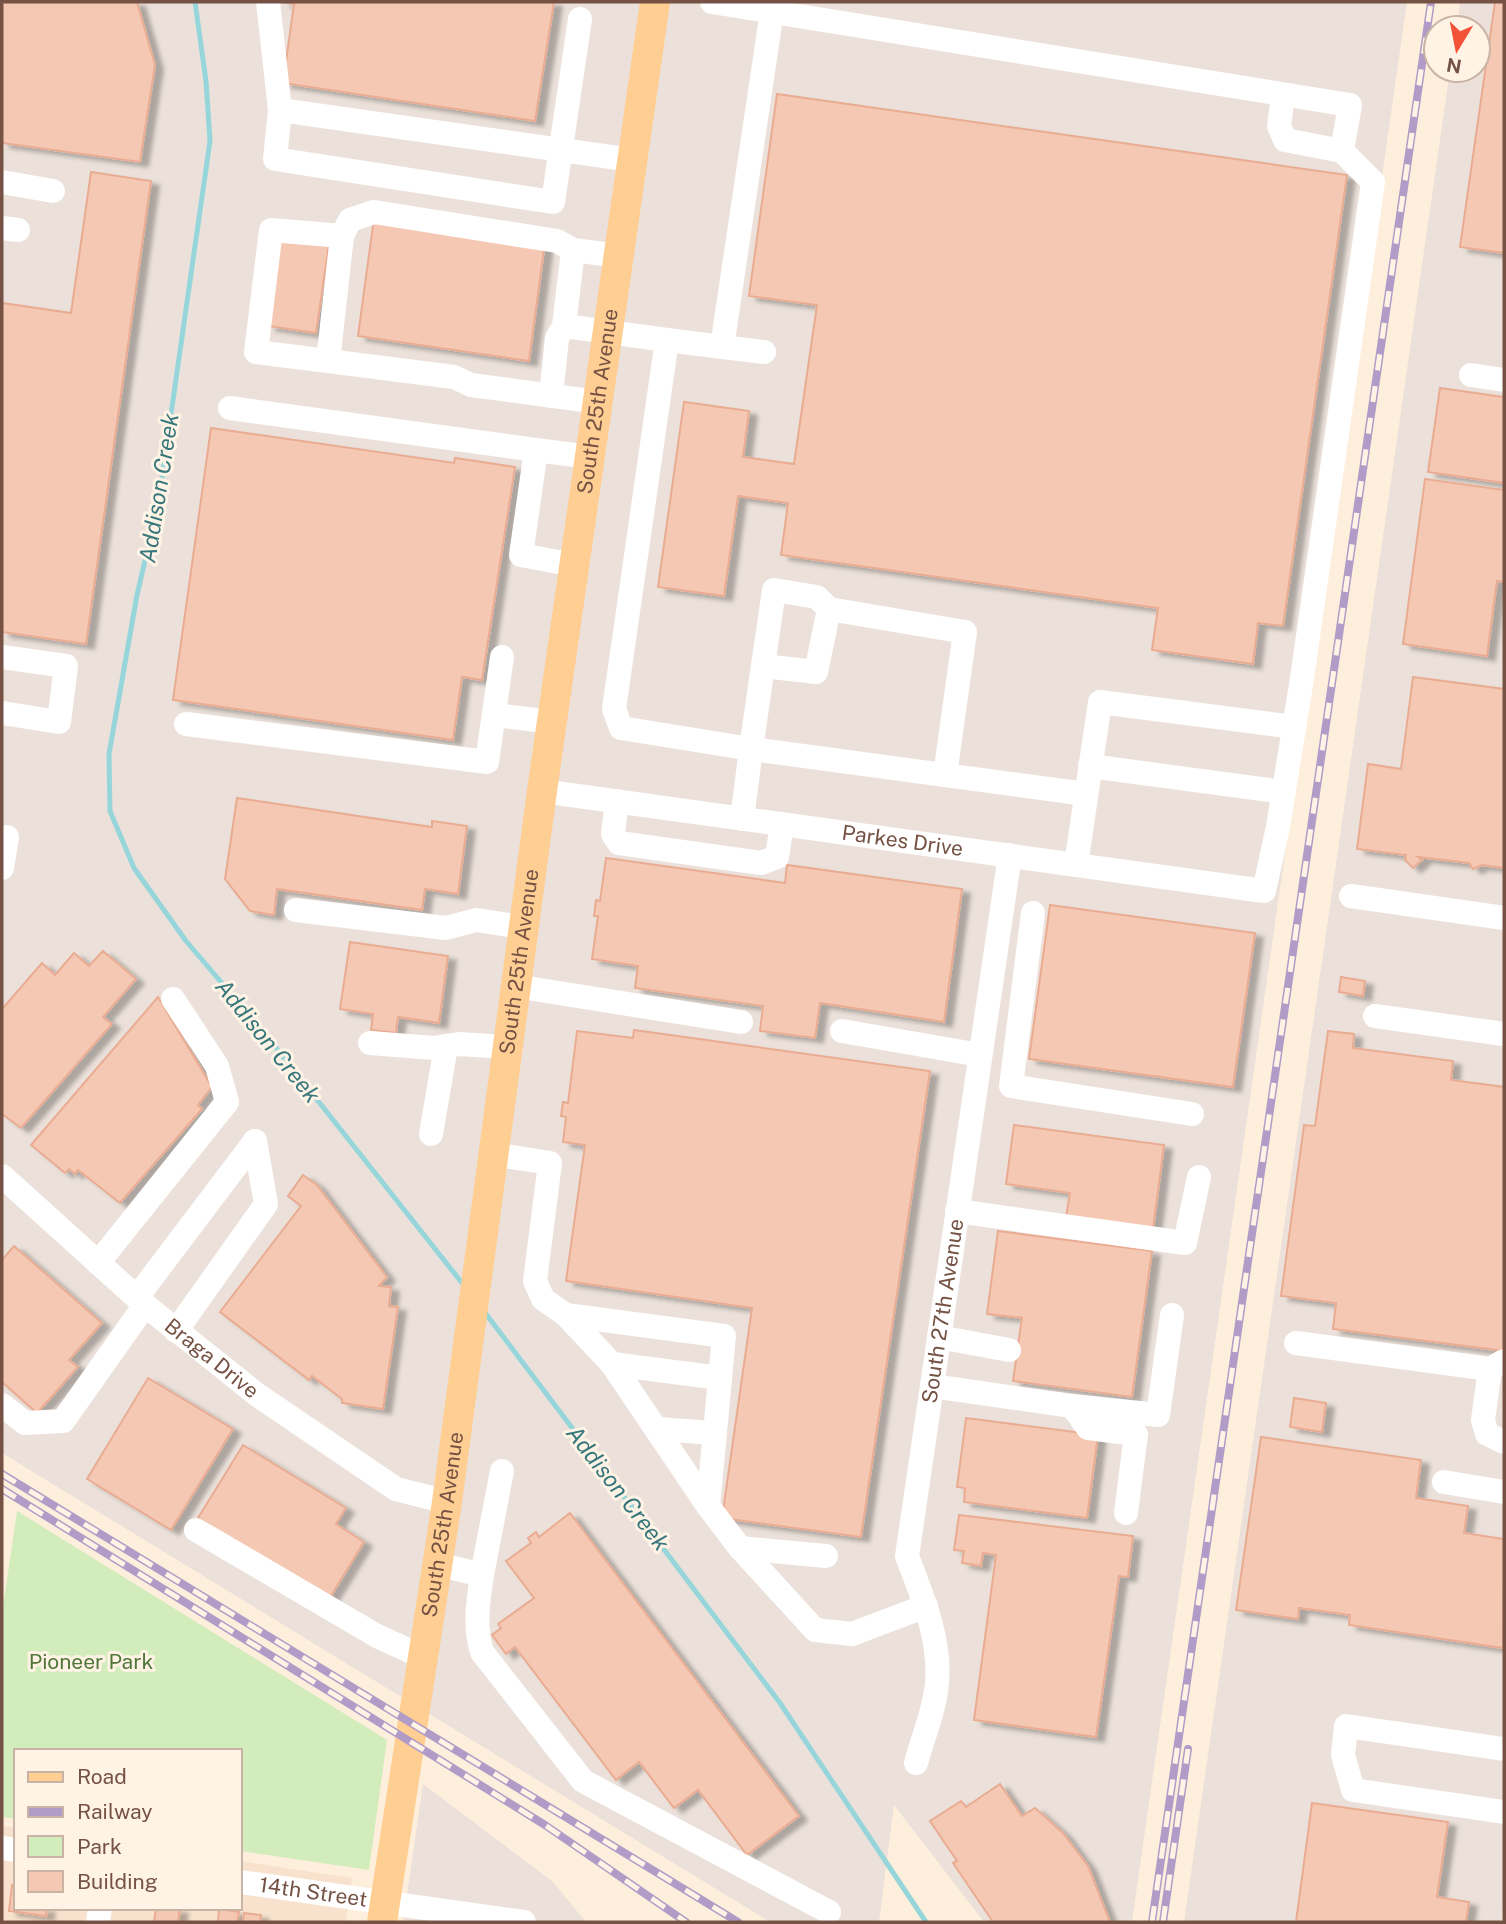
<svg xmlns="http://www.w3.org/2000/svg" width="1506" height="1924" font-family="'Public Sans',sans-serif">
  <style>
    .residential { fill: #f8e2ce }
    .industrial { fill: #ebe1da }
    .green { fill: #d3ecbb }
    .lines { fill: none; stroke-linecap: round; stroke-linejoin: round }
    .stream { stroke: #96d6db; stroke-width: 5 }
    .building { fill: #f5c8b3; stroke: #e9ac92; stroke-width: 2; filter: url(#shadow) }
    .minor { stroke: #fff; stroke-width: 24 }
    .major { stroke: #ffce93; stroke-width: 30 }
    .rail-casing { stroke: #b09cc7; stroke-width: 8 }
    .rail { stroke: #fff3e5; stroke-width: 5; stroke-dasharray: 16; stroke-linecap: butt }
    .labels { text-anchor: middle; stroke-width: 6; stroke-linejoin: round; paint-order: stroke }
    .street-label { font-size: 21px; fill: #755244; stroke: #fff3e5 }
    .park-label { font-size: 21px; fill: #507639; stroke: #fff3e5 }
    .water-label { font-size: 23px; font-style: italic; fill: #37777c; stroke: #fff3e5 }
  </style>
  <defs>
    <filter id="shadow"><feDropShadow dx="8" dy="4.5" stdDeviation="2" flood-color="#0004"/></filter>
  </defs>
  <rect width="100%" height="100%" fill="#feefdd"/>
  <polygon class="residential" points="2,1826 16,1828 16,1908 240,1908 240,1861 352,1878 346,1922 2,1922"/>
  <g class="industrial">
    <polygon points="2,2 1407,2 1132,1922 984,1922 894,1805 879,1922 770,1922 2,1453"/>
    <polygon points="1460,2 1504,2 1504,1896 1501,1922 1184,1922 1450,70 1478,70 1478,28 1457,28"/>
    <polygon points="423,1784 552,1881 586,1922 403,1922"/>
  </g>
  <polygon class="green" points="17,1511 387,1740 369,1870 240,1851 240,1751 16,1751 16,1819 2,1817 2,1614"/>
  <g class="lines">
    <g class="stream">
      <polyline points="195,2 206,81 210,141 158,505 137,595 109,754 110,811 134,868 186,941 262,1030 466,1288"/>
      <polyline points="483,1310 780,1703 926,1922"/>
    </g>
  </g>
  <g class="building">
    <polygon points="2,2 137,2 155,65 140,162 2,143"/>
    <polygon points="281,2 554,2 535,121 283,83 294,4"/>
    <polygon points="1495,2 1504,2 1504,253 1460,247"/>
    <polygon points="777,94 1347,175 1283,626 1258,623 1253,664 1152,650 1158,608 781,555 788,503 738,496 724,596 658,587 684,402 749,411 743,457 794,464 817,305 749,296"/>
    <polygon points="91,172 151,181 86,644 2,632 2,303 71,313"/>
    <polygon points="374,218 545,242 529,361 358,336"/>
    <polygon points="280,238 329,244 316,333 268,326"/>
    <polygon points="1440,388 1504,397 1504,483 1428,472"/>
    <polygon points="211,428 454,463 455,458 515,467 482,680 462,677 453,740 173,700"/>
    <polygon points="1425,479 1504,490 1504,582 1497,581 1487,656 1403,644"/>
    <polygon points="1413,677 1504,689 1504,868 1482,865 1473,869 1469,863 1418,857 1422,860 1413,868 1405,860 1406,855 1357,849 1368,764 1401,769"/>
    <polygon points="237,798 432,827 432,821 467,826 458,894 425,889 422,910 277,889 274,915 250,911 225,879"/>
    <polygon points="606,858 785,883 787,865 962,889 944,1022 820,1003 815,1038 760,1031 763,1006 635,988 638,966 592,959 598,916 594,916 596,900 600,901"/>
    <polygon points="1050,905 1255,933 1233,1087 1029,1059"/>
    <polygon points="350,942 448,956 439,1023 398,1017 396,1033 371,1030 373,1014 340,1009"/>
    <polygon points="103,951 136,979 103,1017 112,1024 21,1128 2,1114 2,1009 42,963 55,975 74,953 89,966"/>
    <polygon points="1341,977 1365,981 1363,996 1339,992"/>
    <polygon points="158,997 212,1087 198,1105 202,1109 120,1203 78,1170 75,1174 69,1169 65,1173 31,1145"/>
    <polygon points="634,1030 930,1071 861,1537 722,1518 752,1308 566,1281 585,1145 563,1142 566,1117 561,1116 563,1102 568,1103 577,1031 633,1038"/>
    <polygon points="1328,1031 1354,1034 1353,1048 1453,1061 1451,1080 1504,1087 1504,1351 1333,1329 1336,1303 1281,1296 1304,1125 1315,1126"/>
    <polygon points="1014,1125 1164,1145 1153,1229 1066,1217 1070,1193 1006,1184"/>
    <polygon points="303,1175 317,1185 387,1277 379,1286 391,1287 389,1306 398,1307 383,1409 342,1403 342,1399 312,1376 309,1380 220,1312 301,1206 288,1196"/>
    <polygon points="998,1231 1152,1251 1132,1397 1013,1381 1022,1318 987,1314"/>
    <polygon points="14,1246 102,1323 69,1360 78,1367 37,1413 2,1382 2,1260"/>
    <polygon points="148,1378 233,1429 171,1530 87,1479"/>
    <polygon points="1294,1398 1326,1403 1322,1432 1290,1427"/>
    <polygon points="966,1418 1098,1435 1087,1518 964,1502 965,1488 957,1487"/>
    <polygon points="1261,1437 1421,1460 1416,1498 1468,1506 1464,1533 1504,1539 1503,1648 1349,1625 1350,1615 1299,1608 1298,1619 1236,1610"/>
    <polygon points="243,1445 346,1508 336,1524 364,1542 329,1599 198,1518"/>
    <polygon points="570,1513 799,1816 747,1855 698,1790 674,1808 639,1762 616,1780 515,1647 506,1654 492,1635 501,1628 498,1624 534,1598 506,1561 531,1543 528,1538 536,1532 539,1537"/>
    <polygon points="959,1515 1133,1536 1128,1577 1119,1576 1096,1737 974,1720 996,1555 983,1553 981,1566 962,1563 964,1551 954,1550"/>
    <polygon points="1000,1784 1022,1816 1035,1808 1063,1833 1088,1866 1110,1922 993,1922 953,1863 957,1861 930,1821 961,1801 966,1807"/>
    <polygon points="1312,1803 1448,1822 1437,1897 1469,1902 1466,1922 1296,1922"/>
    <polygon points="12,1885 16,1886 16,1908 47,1908 46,1916 9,1911"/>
    <polygon points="156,1908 180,1909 178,1922 154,1922"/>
    <polygon points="219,1909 239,1912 237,1922 218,1922"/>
    <polygon points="244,1913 261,1915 260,1922 243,1922"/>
  </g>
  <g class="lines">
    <g class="minor">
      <polyline points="268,2 280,110 632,160"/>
      <polyline points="712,2 1350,105 1342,151 1285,140 1279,126 1283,95"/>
      <polyline points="280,110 275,159 553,202 580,19"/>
      <polyline points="2,182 53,191"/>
      <polyline points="2,228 18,230"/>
      <polyline points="342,236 271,230 256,352 328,361 342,236 350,220 374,212 557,241 573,250"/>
      <polyline points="619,256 573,250 564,326 667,340 614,709 621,728 751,749 763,666 816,672 829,609 965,632 945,775"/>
      <polyline points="667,340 764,352"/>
      <polyline points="722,347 772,11"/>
      <polyline points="328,361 454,377 471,385 598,402"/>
      <polyline points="1471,375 1504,380"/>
      <polyline points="551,396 557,338 564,326"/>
      <polyline points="230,408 536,450 521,555 574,565"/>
      <polyline points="536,450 590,457"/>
      <polyline points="2,657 66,666 59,722 2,713"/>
      <polyline points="763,666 774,590 817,597 829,609"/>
      <polyline points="495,715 552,722"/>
      <polyline points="186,724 487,762 502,657"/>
      <polyline points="1090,766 1284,792"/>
      <path id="s1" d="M542,791l722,100 14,-64 23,-142 72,-503 -31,-31"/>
      <polyline points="617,801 613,834 619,843 761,863 777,857 782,824"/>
      <polyline points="742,819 751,749 1086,794"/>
      <polyline points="1076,865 1100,702 1294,727"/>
      <polyline points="2,868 7,837"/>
      <polyline points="1351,896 1504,918"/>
      <polyline points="296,910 446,928 476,920 523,927"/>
      <polyline points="1033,913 1011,1086 1192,1114"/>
      <polyline points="515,986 741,1022"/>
      <polyline points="1375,1016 1504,1034"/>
      <polyline points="842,1031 980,1055"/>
      <polyline points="370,1043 434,1048 459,1044 507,1047"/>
      <polyline points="431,1134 446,1046"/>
      <polyline points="492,1154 550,1163 535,1281 543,1299 566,1315 724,1336 708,1506 740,1548 815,1630 852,1634 926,1606"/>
      <path id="s2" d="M2,1176l143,129 111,89 140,95 51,13"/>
      <polyline points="957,1211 1185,1243 1199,1177"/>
      <polyline points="98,1263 227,1102 217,1066 173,999"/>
      <polyline points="137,1297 255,1141"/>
      <polyline points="566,1315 612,1364 720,1378"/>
      <polyline points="176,1331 266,1204 255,1141"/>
      <polyline points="939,1337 1009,1350"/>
      <polyline points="1296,1343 1490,1369 1504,1361"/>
      <polyline points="612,1364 708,1506"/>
      <polyline points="1490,1369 1483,1420 1487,1434 1504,1442"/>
      <polyline points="932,1386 1072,1406 1088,1428 1136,1434 1126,1513"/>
      <polyline points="2,1405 25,1423 63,1421 145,1305"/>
      <polyline points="1072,1406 1158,1415 1172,1315"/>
      <polyline points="657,1429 715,1433"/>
      <polyline points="1444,1482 1504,1492"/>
      <polyline points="196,1530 377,1636 423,1657"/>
      <polyline points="740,1548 826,1556"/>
      <path d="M437,1564l45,11c-4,27 -8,51 0,77l101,129 246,131"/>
      <polyline points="482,1575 502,1471"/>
      <polyline points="1504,1749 1346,1726 1343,1755 1353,1790 1504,1812"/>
      <path id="s3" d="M916,1763c7,-26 19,-54 21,-80 4,-44 -15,-87 -30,-127l103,-701"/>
      <polyline points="2,1848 16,1850"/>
      <path id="s4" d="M240,1882l284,40"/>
      <polyline points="98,1922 100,1908"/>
    </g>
    <path class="major" id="s5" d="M382,1922l65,-420 95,-711 113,-789"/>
    <defs>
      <g id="rail">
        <polyline points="2,1474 738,1922"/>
        <polyline points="2,1489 545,1825 686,1922"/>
        <polyline points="1152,1922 1431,2"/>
        <polyline points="1163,1922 1188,1749"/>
      </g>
    </defs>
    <use href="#rail" class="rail-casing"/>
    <use href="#rail" class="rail"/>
  </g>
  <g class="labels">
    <g class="street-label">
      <text dy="7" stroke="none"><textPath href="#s5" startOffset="1536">South 25th Avenue</textPath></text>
      <text dy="7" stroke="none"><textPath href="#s1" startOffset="364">Parkes Drive</textPath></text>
      <text dy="7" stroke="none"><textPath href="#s5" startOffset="970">South 25th Avenue</textPath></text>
      <text dy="7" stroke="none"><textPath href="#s3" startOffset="462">South 27th Avenue</textPath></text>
      <text dy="7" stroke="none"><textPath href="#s2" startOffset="278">Braga Drive</textPath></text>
      <text dy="7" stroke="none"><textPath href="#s5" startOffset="402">South 25th Avenue</textPath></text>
      <text dy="7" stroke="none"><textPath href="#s4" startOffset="74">14th Street</textPath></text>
    </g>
    <g class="park-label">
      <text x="91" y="1669">Pioneer Park</text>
    </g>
    <g class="water-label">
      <text transform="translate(159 488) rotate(-81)" y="8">Addison Creek</text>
      <text transform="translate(268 1041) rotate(51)" y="8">Addison Creek</text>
      <text transform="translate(618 1488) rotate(52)" y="8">Addison Creek</text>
    </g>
  </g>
  <rect width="1506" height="1924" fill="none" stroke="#755244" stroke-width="7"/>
  <rect x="14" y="1749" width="228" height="161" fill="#fff3e5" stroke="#c8b3a5" stroke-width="2"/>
  <rect x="28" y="1772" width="35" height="10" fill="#ffce93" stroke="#c8b3a5" stroke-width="2"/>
  <text x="77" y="1784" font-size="21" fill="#755244">Road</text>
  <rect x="28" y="1807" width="35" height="10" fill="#b09cc7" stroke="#c8b3a5" stroke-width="2"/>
  <text x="77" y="1819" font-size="21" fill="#755244">Railway</text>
  <rect x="28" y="1836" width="35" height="21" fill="#d3ecbb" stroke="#c8b3a5" stroke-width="2"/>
  <text x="77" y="1854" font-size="21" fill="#755244">Park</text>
  <rect x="28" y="1871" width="35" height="21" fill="#f5c8b3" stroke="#c8b3a5" stroke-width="2"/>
  <text x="77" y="1889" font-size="21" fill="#755244">Building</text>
  <g transform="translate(1457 49) rotate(190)"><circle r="33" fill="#fff3e5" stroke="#c8b3a5" stroke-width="2"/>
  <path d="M0-5L12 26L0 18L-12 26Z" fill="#f35238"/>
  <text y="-10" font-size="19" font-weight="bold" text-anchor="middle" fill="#755244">N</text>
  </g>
</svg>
